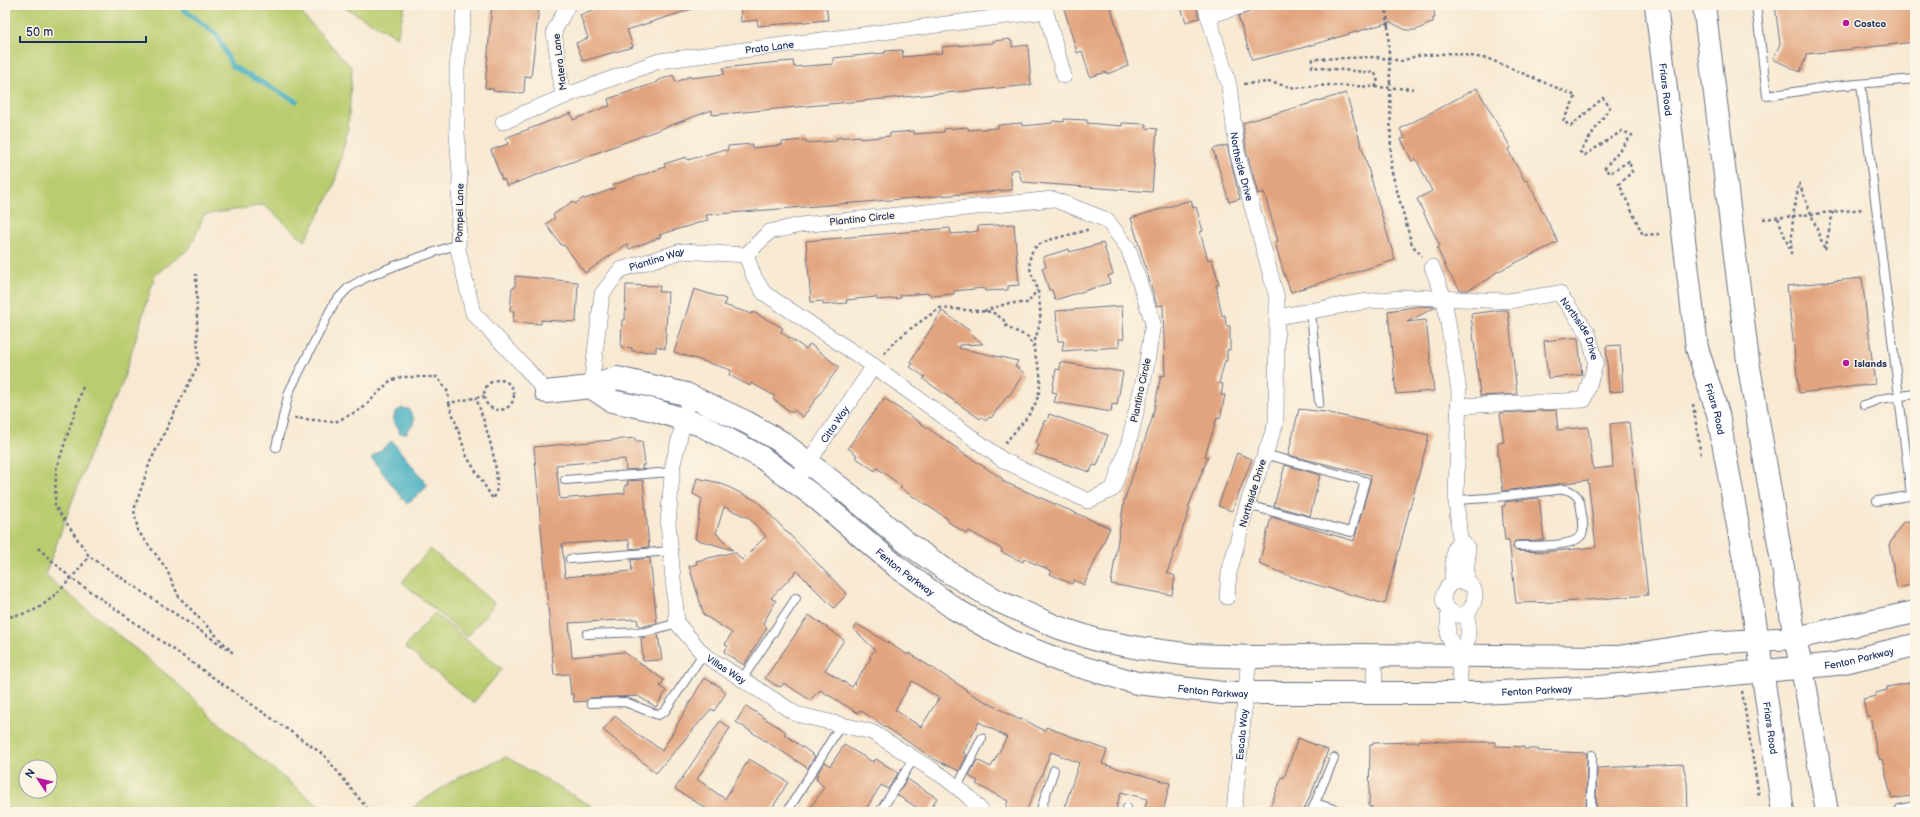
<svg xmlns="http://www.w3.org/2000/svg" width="1920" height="817" font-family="'Balsamiq Sans',sans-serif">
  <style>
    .green { fill: #bacc6f; stroke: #6a7e66; fill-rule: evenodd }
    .water { fill: #42aec0; stroke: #2e6e8f }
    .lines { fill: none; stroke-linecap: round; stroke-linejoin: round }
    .stream { stroke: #42aec0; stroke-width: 5 }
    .building { fill: #e2a47e; fill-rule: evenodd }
    .lane-casing { stroke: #687087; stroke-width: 10 }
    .street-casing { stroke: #687087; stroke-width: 16 }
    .secondary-casing { stroke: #687087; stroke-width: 24 }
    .highway-casing { stroke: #687087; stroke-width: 24 }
    .path { stroke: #687087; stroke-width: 2.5; stroke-dasharray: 3 3; stroke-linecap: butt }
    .lane { stroke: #fff; stroke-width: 8 }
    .street { stroke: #fff; stroke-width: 15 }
    .secondary { stroke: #fff; stroke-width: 22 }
    .highway { stroke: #fff; stroke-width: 22 }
    .path-bridge { stroke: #687087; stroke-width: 2.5; stroke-dasharray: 3 3; stroke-linecap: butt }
    .poi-dot { fill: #b5179e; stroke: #fcf5e5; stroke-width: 1.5 }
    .labels { text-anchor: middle; stroke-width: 3; stroke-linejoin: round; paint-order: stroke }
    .poi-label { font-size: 10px; font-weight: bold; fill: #1b2f5e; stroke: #fcf5e5; text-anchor: start }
    .street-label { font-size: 10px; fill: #1b2f5e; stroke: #fcf5e5 }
  </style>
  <rect width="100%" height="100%" fill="#fcf5e5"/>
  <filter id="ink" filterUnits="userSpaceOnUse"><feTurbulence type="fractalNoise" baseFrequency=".025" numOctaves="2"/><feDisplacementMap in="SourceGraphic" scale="8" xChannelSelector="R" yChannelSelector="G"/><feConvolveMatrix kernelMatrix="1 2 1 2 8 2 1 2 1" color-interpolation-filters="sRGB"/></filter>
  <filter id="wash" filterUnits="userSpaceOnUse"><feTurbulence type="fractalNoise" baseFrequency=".012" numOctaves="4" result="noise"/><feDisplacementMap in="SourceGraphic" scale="16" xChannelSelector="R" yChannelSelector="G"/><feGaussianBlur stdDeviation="0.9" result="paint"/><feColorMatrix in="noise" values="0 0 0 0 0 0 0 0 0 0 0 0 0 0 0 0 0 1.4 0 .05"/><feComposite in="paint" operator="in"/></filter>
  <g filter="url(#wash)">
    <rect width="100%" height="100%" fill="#f8e9d2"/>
    <g class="green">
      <path d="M5,5h289l58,63 -4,61 -15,60 -28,52 -41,-36 -60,10 -14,33 -35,27 -33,109 -32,69 -45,122 131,107 58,55 92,75h-321zM26,767h24v24h-24z"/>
      <polygon points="340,5 405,5 397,37"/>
      <polygon points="430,549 495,604 467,637 402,582"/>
      <polygon points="434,613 502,669 473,703 405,647"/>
      <polygon points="506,757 602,812 406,812 457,778"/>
    </g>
    <g class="water">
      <polygon points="402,408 409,409 414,419 413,425 407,430 407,433 399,433 399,429 393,422 395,412"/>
      <polygon points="392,441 428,486 407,504 371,458"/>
    </g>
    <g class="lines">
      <polyline class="stream" points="178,5 217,35 232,66 296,101"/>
    </g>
    <g id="blocks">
      <g class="building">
        <polygon points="492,5 532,5 539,7 531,77 525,76 524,92 521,93 493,91 493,89 485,88"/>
        <polygon points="605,5 695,5 695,8 627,30 633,47 583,61 576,43 588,38 580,15"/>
        <polygon points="740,5 826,5 828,20 758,26 757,20 741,22"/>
        <polygon points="1063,5 1110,5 1128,66 1107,74 1107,72 1090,77 1082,51 1077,53"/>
        <polygon points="1180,5 1196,5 1199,18 1186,22"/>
        <polygon points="1262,5 1433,5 1435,18 1433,18 1433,22 1416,30 1406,30 1390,22 1298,49 1252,60 1238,16 1263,7"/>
        <polygon points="1775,5 1915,5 1915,42 1807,54 1800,72 1773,59 1780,44"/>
        <polygon points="1010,39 1010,41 1012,41 1012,47 1028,45 1031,85 712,115 712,110 507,186 504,179 502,180 491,150 508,144 505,138 571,113 573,120 603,108 610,106 608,99 658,82 657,81 673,75 676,82 691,76 691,78 724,74 723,68 769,63 793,61 794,67 833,64 833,58 885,53 885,51 902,50 903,57 943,53 942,47 993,43 993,41"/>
        <polygon points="1477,88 1511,148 1508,150 1525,181 1527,180 1558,242 1495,273 1489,279 1468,290 1460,290 1448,272 1437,248 1440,246 1417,199 1432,191 1416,159 1412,161 1401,139 1405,138 1400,129"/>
        <polygon points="1346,93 1395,260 1291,292 1282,268 1275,242 1278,241 1264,192 1258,194 1246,150 1243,123"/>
        <polygon points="1064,119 1087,120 1087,123 1122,126 1122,123 1146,124 1146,128 1157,129 1152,192 1022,182 1018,169 1010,171 1012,190 706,215 708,220 659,235 661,237 629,249 627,244 585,273 564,245 562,246 546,224 555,218 553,215 573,201 575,204 583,198 585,199 615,188 613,185 665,167 664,164 686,157 688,160 718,151 728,150 728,146 752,144 752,148 782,145 782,142 806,140 806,143 836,141 836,138 860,136 860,139 890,136 890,133 914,131 914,134 944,132 944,129 968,127 968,130 998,128 998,125 1022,123 1022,126 1052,123 1053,121 1064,122"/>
        <polygon points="1227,145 1240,199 1229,202 1213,149"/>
        <polygon points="1191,200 1193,208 1196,207 1203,231 1200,232 1208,260 1212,259 1219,284 1216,285 1222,316 1225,315 1226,326 1230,326 1230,350 1227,350 1227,361 1225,361 1219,383 1223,384 1221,395 1225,395 1220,419 1217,418 1205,456 1208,457 1188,508 1190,508 1167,573 1175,576 1172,595 1111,584 1124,501 1152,419 1161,375 1165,376 1163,305 1157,306 1131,218"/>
        <polygon points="1014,224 1019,285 1008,286 1008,290 985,291 984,288 954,291 954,294 931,296 930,293 900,295 901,298 877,300 876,297 846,300 847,303 823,305 823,301 811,302 806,241 950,228 951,234 964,233 978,231 978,226"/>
        <polygon points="1103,243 1113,274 1108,276 1110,283 1055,300 1052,290 1049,290 1042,268 1046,267 1043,257 1069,249 1070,252"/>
        <polygon points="515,276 578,282 576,322 541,320 541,324 513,322 514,311 510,311 512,288 515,288"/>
        <polygon points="1862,278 1875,384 1799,393 1787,286"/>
        <polygon points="626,285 660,286 659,292 668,292 665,349 656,346 656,352 632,351 632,348 621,347 622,320 625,320"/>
        <polygon points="694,289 726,299 724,305 752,314 753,312 783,328 781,332 806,349 810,344 839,367 803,417 794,410 792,413 773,399 775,396 751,383 750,386 729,375 731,370 674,352"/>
        <polygon points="1122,306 1124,339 1119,339 1119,347 1062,351 1064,341 1058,341 1056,311"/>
        <polygon points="1420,306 1436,307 1407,322 1426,320 1434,391 1396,394 1388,311"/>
        <polygon points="1502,310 1508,310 1517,394 1480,396 1471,314"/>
        <polygon points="942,311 973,333 971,335 983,344 959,345 959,348 1018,361 1015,366 1024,373 1009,396 1008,395 991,418 989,417 986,421 982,417 980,419 923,379 925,377 910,367 913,364 910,362"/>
        <polygon points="1571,338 1578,338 1582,375 1548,378 1544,341"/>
        <polygon points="1620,345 1623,391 1609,392 1606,346"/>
        <polygon points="1060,362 1123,372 1117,405 1112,404 1111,412 1054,402 1057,393 1052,392 1056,369 1060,370"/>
        <polygon points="884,398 958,449 958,450 1003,479 1002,481 1110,528 1084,585 1074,580 1072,584 1050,574 1052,571 1024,559 1023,562 1001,552 1002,549 969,531 967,534 947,521 948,519 900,488 902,486 877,468 875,471 855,457 857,455 848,448"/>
        <polygon points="1299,409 1325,412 1429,435 1385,604 1303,581 1259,564 1271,517 1354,541 1370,482 1371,475 1288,455"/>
        <polygon points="1556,410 1558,430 1588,427 1593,469 1613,467 1610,424 1629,422 1648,595 1563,602 1516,603 1509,540 1505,540 1503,522 1502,506 1505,506 1505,502 1539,498 1544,540 1515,541 1513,547 1516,551 1545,552 1596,547 1588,480 1503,491 1498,454 1498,443 1504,442 1500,413"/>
        <polygon points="1049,414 1108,435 1097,466 1093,465 1090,472 1035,454 1039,444 1036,443 1044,421 1047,421"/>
        <polygon points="635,438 635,441 642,441 645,465 642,465 643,469 626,470 625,459 556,465 560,499 625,493 625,485 628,485 627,481 643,480 649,547 630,549 629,540 562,544 565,577 632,571 631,560 650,558 657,623 640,627 640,625 638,625 637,619 569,623 572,657 624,652 664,680 660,686 666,691 656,707 638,696 591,698 586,701 574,702 573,694 571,695 569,674 554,675 534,447"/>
        <polygon points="1237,453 1252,459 1232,511 1218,506"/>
        <polygon points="1285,465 1320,475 1310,516 1274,506"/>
        <polygon points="697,478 720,483 757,501 847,594 834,608 797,571 771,598 776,601 763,623 767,628 744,665 724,652 728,646 725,644 732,633 704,615 689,566 697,564 696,561 735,552 742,560 766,536 749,518 724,507 716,533 733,550 695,539 702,499 693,494"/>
        <polygon points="1915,520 1915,584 1897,588 1889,545 1903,522"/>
        <path d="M809,615l35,25 -19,30 27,17 19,-29 -2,-1 6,-7 -21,-21 3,-5 51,31 1,-2 58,37 -1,1 54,29 1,-2 24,13 1,-4 61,23 -5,14 68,19 -7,29h-19l3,-13 -26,-7 -6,20h-52l16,-49 -28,-11 -25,60h-22l4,-11 -32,-17 2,-3 -9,-5 8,-16 14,7 16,-30 -28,-15 -16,31 4,2 -8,16 -25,-12 -74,-49 -2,3 -38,-23 -10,10 -26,-17 -3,4 -6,-2 -10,-7zM912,681l27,17 -18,29 -26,-17z"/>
        <polygon points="658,634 662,660 643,661 641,638"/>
        <polygon points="704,678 721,687 720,689 726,693 714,711 711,709 656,773 603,730 615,716 643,739 644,737 662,751"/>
        <polygon points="1915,682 1915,795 1892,799 1882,759 1880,760 1877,752 1870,716 1867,717 1863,699 1876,696 1876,693 1887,690 1887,687"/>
        <polygon points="746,706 786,732 784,734 815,756 808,768 736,722"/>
        <polygon points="720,721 730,728 697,779 725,799 749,759 788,782 770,812 712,812 675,789"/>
        <polygon points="1298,738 1328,750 1314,787 1303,812 1268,812 1282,777 1284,778"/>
        <polygon points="1419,740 1445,742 1495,742 1495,746 1524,747 1524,749 1538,749 1538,751 1587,753 1586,812 1372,812 1372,807 1369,807 1370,745 1373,745 1373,743 1419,742"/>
        <polygon points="844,745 873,762 876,759 898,773 888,789 881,785 864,812 808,812 824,787 816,779 818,774 817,774 825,762 830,766"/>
        <polygon points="1683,764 1687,782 1688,812 1596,812 1597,768"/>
        <polygon points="907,779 937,798 928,812 924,812 897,795"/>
      </g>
    </g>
  </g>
  <g filter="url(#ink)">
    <use href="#blocks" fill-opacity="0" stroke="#687087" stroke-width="1"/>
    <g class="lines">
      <defs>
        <g id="lane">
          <polyline points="1756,5 1767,96 1834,86 1915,79"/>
          <polyline points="1861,84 1911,495"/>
          <polyline points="1311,311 1319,403"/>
          <polyline points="1864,405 1880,399 1915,394"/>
          <polyline points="276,447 289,392 334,303 348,288 365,278 397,265 458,244"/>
          <polyline points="565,480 672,472"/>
          <path d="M1456,500l33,-2 76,-9c11,4 15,8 16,20 1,6 3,15 2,22 -3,18 -50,14 -65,15"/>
          <polyline points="1877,501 1915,495"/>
          <polyline points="1247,505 1351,532 1365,481 1264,454"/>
          <polyline points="570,559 671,551"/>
          <polyline points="587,634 646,632 677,623"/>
          <polyline points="742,679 796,598"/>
          <polyline points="591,703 625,702 658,715 665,711 703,654"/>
          <polyline points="1334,758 1315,803 1343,812"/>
          <polyline points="957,787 982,738"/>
          <polyline points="787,812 842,723"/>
          <polyline points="880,812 914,758"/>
          <polyline points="1040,812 1054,770"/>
          <polyline points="1126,812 1127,808"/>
          <polyline points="1311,812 1315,803"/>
          <polyline points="1591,812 1592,755"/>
          <polyline points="1900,812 1900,809 1915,806"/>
        </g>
        <g id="street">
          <polyline points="465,5 457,68 457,133 460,175 458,249 473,313 525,367 546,392"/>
          <polyline points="1044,5 1064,76"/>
          <path id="s1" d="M1205,5l24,80 8,67 40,146 -1,125 -29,82 -18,68 -2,24"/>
          <polyline points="1208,16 1245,5"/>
          <polyline points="563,97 554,31 568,5"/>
          <path id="s2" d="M503,122l67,-28 89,-33 387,-50"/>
          <polygon points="1053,199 1107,220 1128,248 1153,323 1145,374 1129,442 1113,489 1088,501 1003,460 874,366 764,293 754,277 746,255 769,232 801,225"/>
          <polyline points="1432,267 1444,298 1459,391 1456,500 1460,539 1468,549 1466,583"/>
          <path id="s3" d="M1277,317l84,-15 50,-5 97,4 51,-8 29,40 8,29 -12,38 -126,6"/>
          <path id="s4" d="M591,387l11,-93 18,-24 62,-19 64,4"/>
          <path id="s5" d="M690,396l-17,68 -5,59 9,100 26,31 93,60 76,18 72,45 25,20 13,15"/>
          <path id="s6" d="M795,482l79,-116"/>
          <path d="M1452,583c40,-11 20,51 -4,26 -9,-9 -4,-20 4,-26l2,-33 6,-11"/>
          <polyline points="1448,610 1448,636 1458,655 1461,693"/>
          <polyline points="1374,655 1375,693"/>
          <polyline points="1458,655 1468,639 1468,612"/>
          <path id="s7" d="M1234,812l15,-155"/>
        </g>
        <g id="secondary">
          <path id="s8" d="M591,387l21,14 42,9 47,15 60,32 54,40 81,69 59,43 56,32 50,20 76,22 86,10h257l120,-6 216,-21 20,-2 79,-19"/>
          <polyline points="546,392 591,387 617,378 686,394 746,422 780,441 851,496 907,543 950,573 996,600 1057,627 1097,640 1139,648 1192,655 1255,657 1347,655 1618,657 1707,643 1795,638 1915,612"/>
        </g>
        <g id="highway">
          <path id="s9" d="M1656,5l41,343 21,66 36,201 29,197"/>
          <polyline points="1704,5 1748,361 1795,638 1806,689 1827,812"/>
        </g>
      </defs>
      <use href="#lane" class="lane-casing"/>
      <use href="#street" class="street-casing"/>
      <use href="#secondary" class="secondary-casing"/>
      <use href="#highway" class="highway-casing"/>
      <g class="path">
        <polyline points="1386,5 1388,26"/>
        <polyline points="1390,82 1391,169 1412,245 1422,256"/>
        <polyline points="1244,84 1268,82 1296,88 1330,85 1375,87 1378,82 1375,73 1312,67 1313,59 1376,57 1402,61 1416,56 1453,53 1489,59 1576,96 1563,121 1571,126 1603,98 1610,107 1580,152 1585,155 1622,131 1632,135 1604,169 1610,173 1629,161 1632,172 1619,184 1643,235 1659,234"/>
        <polyline points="1375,87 1417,89"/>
        <polyline points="1778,218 1791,253 1793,216 1799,183 1825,250 1833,212"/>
        <polyline points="1763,219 1864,209"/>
        <polyline points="984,311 1009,303 1028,303 1037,290"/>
        <polyline points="884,354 891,345 910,329 940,308 992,312 1003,319 1007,327 1028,337 1033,347"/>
        <circle cx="499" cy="395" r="15"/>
        <polyline points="83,387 56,470 55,506 89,556 232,652 179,597 166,568 138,531 134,510 150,462 198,365 196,274"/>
        <path d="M449,403l18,54 26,42c13,-16 -10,-82 -17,-101"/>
        <polyline points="1693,404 1701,456"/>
        <polyline points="294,418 335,422 362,409 390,381 401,377 437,377 448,392 449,403 484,396"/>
        <path d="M1005,443c20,-24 38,-37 35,-71 -1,-8 -7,-19 -6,-27 1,-8 6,-17 6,-26 1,-9 -1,-19 -2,-28 -3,-13 -14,-24 -5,-41 6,-11 42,-15 56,-21"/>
        <polyline points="38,548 71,578 324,755 370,812"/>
        <path d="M5,615l2,2c11,-2 23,-4 33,-10 16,-11 38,-35 49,-51"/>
        <polyline points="1742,691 1759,796"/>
      </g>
      <use href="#lane" class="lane"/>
      <use href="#street" class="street"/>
      <use href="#secondary" class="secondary"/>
      <use href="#highway" class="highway"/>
      <polyline class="path-bridge" points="1388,26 1390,82"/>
    </g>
  </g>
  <g class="poi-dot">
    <circle cx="1846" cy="23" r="4"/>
    <circle cx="1846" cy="363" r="4"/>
  </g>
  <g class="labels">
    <g class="poi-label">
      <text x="1854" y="27">Costco</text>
      <text x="1854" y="367">Islands</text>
    </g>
    <g class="street-label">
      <text dy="4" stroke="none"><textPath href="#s2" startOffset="279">Prato Lane</textPath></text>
      <text transform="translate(559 62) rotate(-97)" y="4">Matera Lane</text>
      <text dy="4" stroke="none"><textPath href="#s9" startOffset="85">Friars Road</textPath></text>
      <text dy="4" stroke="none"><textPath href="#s1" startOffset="166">Northside Drive</textPath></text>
      <text transform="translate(459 213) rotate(-89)" y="4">Pompei Lane</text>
      <text transform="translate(862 218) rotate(-6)" y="4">Piantino Circle</text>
      <text dy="4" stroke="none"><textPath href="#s4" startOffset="162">Piantino Way</textPath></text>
      <text dy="4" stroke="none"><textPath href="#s3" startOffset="326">Northside Drive</textPath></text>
      <text transform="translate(1140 390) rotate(-78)" y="4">Piantino Circle</text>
      <text dy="4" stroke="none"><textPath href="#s9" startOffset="409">Friars Road</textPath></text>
      <text dy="4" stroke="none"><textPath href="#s6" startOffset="70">Citta Way</textPath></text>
      <text transform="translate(1252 493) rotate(-73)" y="4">Northside Drive</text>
      <text dy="4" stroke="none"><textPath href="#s8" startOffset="370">Fenton Parkway</textPath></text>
      <text dy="4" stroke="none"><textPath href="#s8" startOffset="1354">Fenton Parkway</textPath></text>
      <text dy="4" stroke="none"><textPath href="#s5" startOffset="298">Villas Way</textPath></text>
      <text dy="4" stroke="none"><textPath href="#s8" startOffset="706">Fenton Parkway</textPath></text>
      <text dy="4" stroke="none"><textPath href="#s8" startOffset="1030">Fenton Parkway</textPath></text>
      <text dy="4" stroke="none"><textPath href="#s9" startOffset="733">Friars Road</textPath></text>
      <text dy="4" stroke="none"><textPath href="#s7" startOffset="78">Escala Way</textPath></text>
    </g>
  </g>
  <rect width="1920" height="817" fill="none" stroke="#fcf5e5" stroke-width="20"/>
  <g transform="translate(38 779) rotate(305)"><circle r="19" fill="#fcf5e5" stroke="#a2a6af"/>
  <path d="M0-3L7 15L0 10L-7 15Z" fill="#b5179e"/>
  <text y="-6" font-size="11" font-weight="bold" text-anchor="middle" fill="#1b2f5e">N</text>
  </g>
  <path d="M20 36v6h126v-6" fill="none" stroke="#1b2f5e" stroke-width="2"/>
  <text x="26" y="36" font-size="12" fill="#1b2f5e" stroke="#fcf5e5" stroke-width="3" paint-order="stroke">50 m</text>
</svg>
